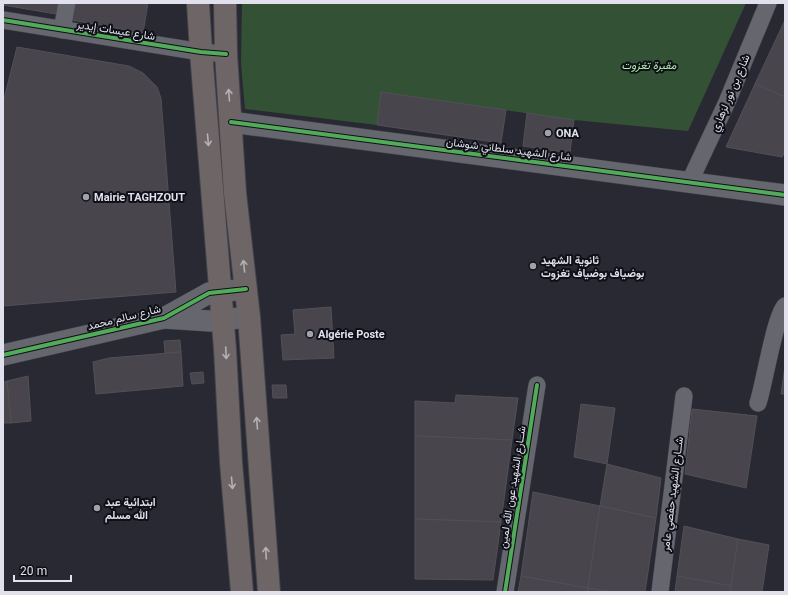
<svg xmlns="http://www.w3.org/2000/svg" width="788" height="595" font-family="Georgia,Vazirmatn,serif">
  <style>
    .green { fill: #335235 }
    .building { fill: #48454c; stroke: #525057 }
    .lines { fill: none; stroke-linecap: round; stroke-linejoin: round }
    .minor-casing { stroke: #44444d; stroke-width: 18 }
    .tertiary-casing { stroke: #44444d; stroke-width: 22 }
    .trunk-casing { stroke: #44444d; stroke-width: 24 }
    .minor { stroke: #66666e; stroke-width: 17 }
    .tertiary { stroke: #66666e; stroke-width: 21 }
    .trunk { stroke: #6e6666; stroke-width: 22 }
    .cycleway-casing { stroke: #0f0f17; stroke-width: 6 }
    .cycleway { stroke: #51ab58; stroke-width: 4 }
    .oneway { stroke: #b3b0b7 }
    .poi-dot { fill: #a1a1ac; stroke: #0f0f17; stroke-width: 1.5 }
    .labels { text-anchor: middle; stroke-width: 4; stroke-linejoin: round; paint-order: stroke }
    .street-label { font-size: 11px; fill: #e1e1ed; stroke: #0f0f17 }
    .park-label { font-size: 11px; font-style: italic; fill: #acf2a9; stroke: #0f0f17 }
    .poi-label { font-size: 11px; font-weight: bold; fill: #e1e1ed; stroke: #0f0f17; text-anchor: start }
  </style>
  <rect width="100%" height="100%" fill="#292933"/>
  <polygon class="green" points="242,3 746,3 688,131 574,120 382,92 377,125 245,109 241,63"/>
  <g class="building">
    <polygon points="3,3 58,3 56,14 3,5"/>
    <polygon points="75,3 148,3 143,33 72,20"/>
    <polygon points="785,20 785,97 755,84"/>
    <polygon points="17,47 129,66 143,73 157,87 161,98 176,292 3,306 3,103"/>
    <polygon points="755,84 785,97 785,152 782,157 726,147"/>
    <polygon points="381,92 506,110 501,143 377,125"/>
    <polygon points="527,113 574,120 570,153 523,146"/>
    <polygon points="331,307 334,358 283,360 281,335 295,334 293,310"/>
    <polygon points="180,340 181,352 165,353 164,341"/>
    <polygon points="181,352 183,386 96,394 93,362 109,358"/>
    <polygon points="785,366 785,394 781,394"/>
    <polygon points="203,372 204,383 192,384 190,373"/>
    <polygon points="28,376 31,421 11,423 7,381"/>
    <polygon points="7,381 11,423 3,423 3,382"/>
    <polygon points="272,385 286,385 287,398 273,398"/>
    <polygon points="456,395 518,398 512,440 415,436 415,401 455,403"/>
    <polygon points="581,404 615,408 607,464 574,457"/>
    <polygon points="692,409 757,416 746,488 685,474"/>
    <polygon points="415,436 512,440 501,522 415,519"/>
    <polygon points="607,464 661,478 656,518 600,506"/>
    <polygon points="533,492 600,506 588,588 521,576"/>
    <polygon points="600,506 656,518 645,592 613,592 588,588"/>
    <polygon points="415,519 501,522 493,580 415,579"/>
    <polygon points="684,526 738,539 731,586 677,576"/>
    <polygon points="738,539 769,545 762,592 730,592"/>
    <polygon points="521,576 588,588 588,592 518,592"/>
    <polygon points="677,576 731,586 730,592 675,592"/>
    <polygon points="588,588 613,592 588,592"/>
  </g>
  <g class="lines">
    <defs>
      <g id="minor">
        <polyline points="3,20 201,52 226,54"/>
        <polyline points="62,30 67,3"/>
        <polyline points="690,181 727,102 768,3"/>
        <path d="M758,403c6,-18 17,-87 27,-97"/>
        <polyline points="505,592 537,385"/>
        <polyline points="660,592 684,396"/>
      </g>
      <g id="tertiary">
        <polyline points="231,122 785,195"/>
        <polyline points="164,318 210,321 249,317"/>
        <polyline points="3,355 164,318 209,293 246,289"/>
      </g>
      <g id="trunk">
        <polyline points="198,3 201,52 225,349 231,462 242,592"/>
        <polyline points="225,3 226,54 235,193 249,317 269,592"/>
      </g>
    </defs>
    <use href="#minor" class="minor-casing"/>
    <use href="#tertiary" class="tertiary-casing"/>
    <use href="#trunk" class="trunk-casing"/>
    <use href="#minor" class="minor"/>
    <use href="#tertiary" class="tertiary"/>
    <use href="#trunk" class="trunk"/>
    <defs>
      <g id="cycleway">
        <polyline points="3,20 201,52 226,54"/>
        <polyline points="231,122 785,195"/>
        <polyline points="3,355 164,318 209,293 246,289"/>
        <polyline points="505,592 537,385"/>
      </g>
    </defs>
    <use href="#cycleway" class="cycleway-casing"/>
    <use href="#cycleway" class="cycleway"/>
  </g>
  <defs><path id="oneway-shaft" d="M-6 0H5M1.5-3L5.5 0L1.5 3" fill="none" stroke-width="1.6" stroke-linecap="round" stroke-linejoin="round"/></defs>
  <g class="oneway">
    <use href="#oneway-shaft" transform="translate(229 95) rotate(-94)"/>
    <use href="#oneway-shaft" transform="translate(208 140) rotate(85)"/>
    <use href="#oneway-shaft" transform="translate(244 266) rotate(-96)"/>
    <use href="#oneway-shaft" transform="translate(226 353) rotate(87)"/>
    <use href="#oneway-shaft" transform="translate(257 423) rotate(-94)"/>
    <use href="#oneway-shaft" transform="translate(232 483) rotate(85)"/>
    <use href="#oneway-shaft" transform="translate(266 553) rotate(-93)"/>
  </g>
  <g class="poi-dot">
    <circle cx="548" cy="133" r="4"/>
    <circle cx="86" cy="197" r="4"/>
    <circle cx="533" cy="266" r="4"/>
    <circle cx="310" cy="334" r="4"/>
    <circle cx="97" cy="508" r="4"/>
  </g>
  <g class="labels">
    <g class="street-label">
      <text transform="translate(116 30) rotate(9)" y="4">شارع عيسات إيدير</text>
      <text transform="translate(730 93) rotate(-67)" y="4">شارع بن نور لزهاري</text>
      <text transform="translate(509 149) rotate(7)" y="4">شارع الشهيد سلطاني شوشان</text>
      <text transform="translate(124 317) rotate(-14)" y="4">شارع سالم محمد</text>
      <text transform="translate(512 487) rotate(-81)" y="4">شــارع الشهيد عون الله لمين</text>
      <text transform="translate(672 494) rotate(-83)" y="4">شــارع الشهيد حفصي عامر</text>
    </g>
    <g class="park-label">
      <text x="649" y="69">مقبرة تغزوت</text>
    </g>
    <g class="poi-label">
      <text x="556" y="137">ONA</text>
      <text x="94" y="201">Mairie TAGHZOUT</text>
      <text x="541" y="264">ثانوية الشهيد<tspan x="541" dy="13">بوضياف بوضياف تغزوت</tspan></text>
      <text x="318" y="338">Algérie Poste</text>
      <text x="105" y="506">ابتدائية عبد<tspan x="105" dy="13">الله مسلم</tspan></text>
    </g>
  </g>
  <rect width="788" height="595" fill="none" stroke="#e1e1ed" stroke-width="8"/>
  <path d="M14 575v6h57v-6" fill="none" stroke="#e1e1ed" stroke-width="2"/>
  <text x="20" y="575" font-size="12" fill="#e1e1ed" stroke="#0f0f17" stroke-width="3" paint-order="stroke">20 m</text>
</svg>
